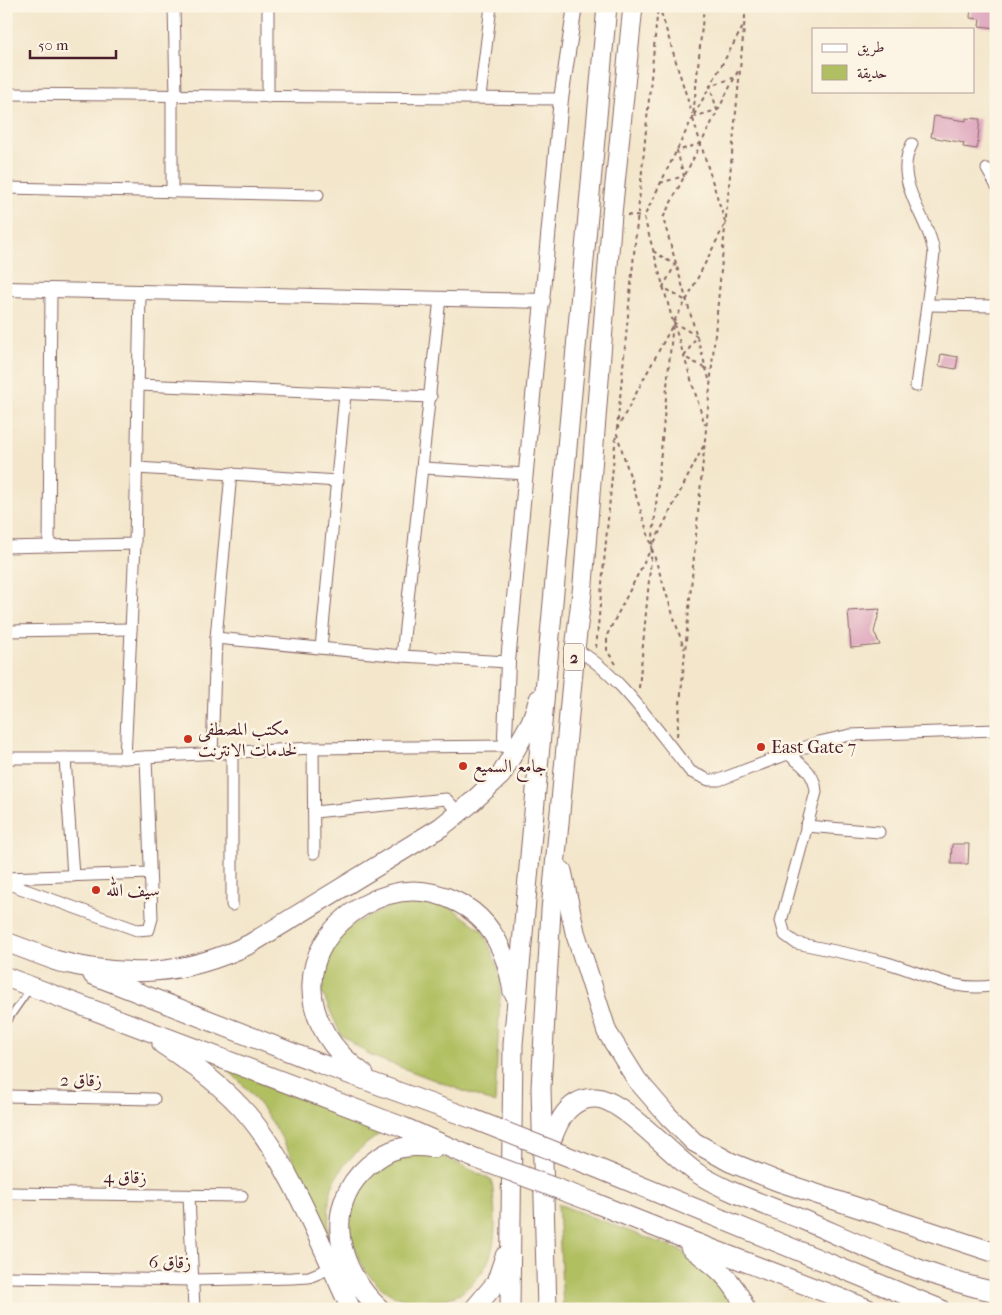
<svg xmlns="http://www.w3.org/2000/svg" width="1002" height="1315" font-family="'IM FELL French Canon',Amiri,serif">
  <style>
    .green { fill: #b0bf61; stroke: #7d6f46 }
    .building { fill: #db9fba }
    .lines { fill: none; stroke-linecap: round; stroke-linejoin: round }
    .service-casing { stroke: #856563; stroke-width: 8 }
    .minor-casing { stroke: #856563; stroke-width: 13 }
    .tertiary-casing { stroke: #856563; stroke-width: 16 }
    .trunk-casing { stroke: #856563; stroke-width: 21 }
    .path { stroke: #856563; stroke-width: 2; stroke-dasharray: 4 4; stroke-linecap: butt }
    .service { stroke: #fff; stroke-width: 5.5 }
    .minor { stroke: #fff; stroke-width: 11 }
    .tertiary { stroke: #fff; stroke-width: 14 }
    .trunk { stroke: #fff; stroke-width: 19 }
    .trunk-bridge-casing { stroke: #856563; stroke-width: 21; stroke-linecap: butt }
    .trunk-bridge { stroke: #fff; stroke-width: 19 }
    .poi-dot { fill: #c8321e; stroke: #fcf5e5; stroke-width: 2 }
    .labels { text-anchor: middle; stroke-width: 5; stroke-linejoin: round; paint-order: stroke }
    .shield { fill: #fcf5e5; stroke: #7f5f63; stroke-width: 1 }
    .shield-label { font-size: 16px; font-weight: bold; fill: #4a1f2b }
    .poi-label { font-size: 18px; fill: #4a1f2b; stroke: #fcf5e5; text-anchor: start }
    .street-label { font-size: 18px; fill: #4a1f2b; stroke: #fcf5e5 }
  </style>
  <rect width="100%" height="100%" fill="#fcf5e5"/>
  <filter id="ink" filterUnits="userSpaceOnUse"><feTurbulence type="fractalNoise" baseFrequency=".02" numOctaves="2"/><feDisplacementMap in="SourceGraphic" scale="10" xChannelSelector="R" yChannelSelector="G"/><feConvolveMatrix kernelMatrix="1 2 1 2 8 2 1 2 1" color-interpolation-filters="sRGB"/></filter>
  <filter id="wash" filterUnits="userSpaceOnUse"><feTurbulence type="fractalNoise" baseFrequency=".0096" numOctaves="4" result="noise"/><feDisplacementMap in="SourceGraphic" scale="20" xChannelSelector="R" yChannelSelector="G"/><feGaussianBlur stdDeviation="1.12" result="paint"/><feColorMatrix in="noise" values="0 0 0 0 0 0 0 0 0 0 0 0 0 0 0 0 0 1.4 0 .05"/><feComposite in="paint" operator="in"/></filter>
  <g filter="url(#wash)">
    <rect width="100%" height="100%" fill="#f3e6cb"/>
    <g class="green">
      <polygon points="402,901 449,906 483,931 501,975 495,1103 371,1056 341,1035 321,990 327,951 353,924"/>
      <path d="M226,1068l160,62c-26,17 -52,37 -57,70 -1,13 0,27 0,39 -22,-47 -40,-99 -74,-140 -8,-11 -19,-21 -29,-31z"/>
      <path d="M416,1150l24,5 52,25c2,26 7,53 -3,79 -6,14 -17,26 -29,35 -50,21 -92,0 -107,-52 -3,-8 -9,-25 -6,-33 3,-13 12,-26 18,-38z"/>
      <polygon points="558,1204 692,1255 714,1270 734,1309 563,1309"/>
    </g>
    <g id="blocks">
      <g class="building">
        <polygon points="971,6 996,6 996,28 979,26 980,19 970,18"/>
        <polygon points="934,116 966,121 966,118 980,119 977,149 963,147 964,143 931,137"/>
        <polygon points="941,354 958,357 956,369 939,366"/>
        <polygon points="880,609 874,632 880,645 851,648 848,611"/>
        <polygon points="952,844 969,844 968,864 951,864"/>
      </g>
    </g>
  </g>
  <g filter="url(#ink)">
    <use href="#blocks" fill-opacity="0" stroke="#856563" stroke-width="1"/>
    <g class="lines">
      <defs>
        <polyline id="service" points="6,1023 29,990"/>
        <g id="minor">
          <polyline points="174,6 176,96"/>
          <polyline points="268,6 268,97"/>
          <polyline points="6,94 561,99"/>
          <polyline points="480,97 491,6"/>
          <path d="M912,144c-21,39 18,73 22,110l-18,132"/>
          <polyline points="987,169 996,185"/>
          <polyline points="6,188 318,195"/>
          <polyline points="172,192 172,95"/>
          <polyline points="928,305 996,306"/>
          <polyline points="138,385 431,397"/>
          <polyline points="137,468 338,481"/>
          <polyline points="424,468 526,474"/>
          <polyline points="49,546 51,290"/>
          <polyline points="6,547 135,544"/>
          <polyline points="6,631 131,629"/>
          <polyline points="216,638 402,656 508,662"/>
          <polyline points="321,648 345,394"/>
          <path d="M575,649c43,22 84,85 116,123l18,8h10l100,-38 31,-7 146,-5"/>
          <polyline points="402,656 440,298"/>
          <polyline points="313,748 314,853"/>
          <polyline points="212,754 216,638 231,473"/>
          <path d="M788,754c14,11 27,19 28,38l-35,129 4,14 11,8c30,6 59,12 88,19 38,10 71,32 112,23"/>
          <polyline points="6,758 125,758 313,748 507,746"/>
          <polyline points="65,758 73,876"/>
          <polyline points="125,758 135,544 140,293"/>
          <polyline points="314,812 446,799 459,813"/>
          <polyline points="806,826 879,832"/>
          <polyline points="6,878 150,873"/>
          <polyline points="6,883 137,930 149,929 152,918 146,757"/>
          <polyline points="232,905 232,754"/>
          <polyline points="6,1096 154,1099"/>
          <polyline points="6,1193 242,1196"/>
          <polyline points="189,1196 194,1309"/>
          <polyline points="6,1277 193,1280 292,1278 309,1277 331,1268"/>
        </g>
        <g id="tertiary">
          <polyline points="6,289 543,301"/>
          <polyline points="515,753 507,746 505,736 508,662 561,99 575,6"/>
        </g>
        <g id="trunk">
          <polyline points="562,871 575,932 607,1032 637,1080 668,1116 694,1142 730,1162 777,1181 996,1253"/>
          <polyline points="6,942 65,964"/>
          <path d="M54,960c70,19 130,16 196,-16l191,-117 30,-24 30,-28 30,-53 8,-23"/>
          <polyline points="93,975 321,1064 473,1119"/>
          <polyline points="6,977 403,1127 472,1157"/>
          <path d="M162,1044c31,20 61,42 85,70 43,50 75,134 104,195"/>
          <path d="M364,1074c-66,-46 -73,-126 0,-169 30,-17 60,-19 91,-4 37,17 52,52 58,91"/>
          <path d="M547,1154c7,-23 17,-56 48,-56 27,0 76,58 102,75 31,20 70,32 104,46 63,27 127,59 195,73"/>
          <polyline points="592,1166 940,1309"/>
          <path d="M593,1202c91,38 184,71 275,107"/>
          <path d="M690,1247c23,17 46,34 55,62"/>
          <path d="M380,1309c-42,-38 -59,-102 -12,-143 22,-19 38,-22 66,-18"/>
          <polyline points="474,1309 496,1283 505,1256"/>
          <polyline points="510,1309 513,1044 607,6"/>
          <polyline points="547,1309 541,1088 551,910 575,649 583,584 612,214 633,6"/>
        </g>
      </defs>
      <use href="#service" class="service-casing"/>
      <use href="#minor" class="minor-casing"/>
      <use href="#tertiary" class="tertiary-casing"/>
      <use href="#trunk" class="trunk-casing"/>
      <g class="path">
        <polyline points="659,6 692,114"/>
        <polyline points="694,115 744,25"/>
        <polyline points="693,117 717,110 710,86 733,78"/>
        <polyline points="693,119 725,222"/>
        <polyline points="660,183 684,176 677,151 702,143"/>
        <polyline points="627,215 644,217"/>
        <polyline points="653,251 675,265 663,287 686,301"/>
        <polyline points="674,321 686,301 724,226"/>
        <polyline points="673,322 697,336 684,357 707,369"/>
        <polyline points="674,324 705,425"/>
        <polyline points="709,379 663,218 739,69"/>
        <polyline points="617,429 658,6"/>
        <polyline points="651,544 616,431 672,326"/>
        <polyline points="652,549 684,649"/>
        <polyline points="596,648 616,434"/>
        <polyline points="616,664 607,651 607,635 704,445"/>
        <polyline points="639,688 673,322 644,217 693,117 704,6"/>
        <polyline points="677,736 746,6"/>
      </g>
      <use href="#service" class="service"/>
      <use href="#minor" class="minor"/>
      <use href="#tertiary" class="tertiary"/>
      <use href="#trunk" class="trunk"/>
      <defs>
        <g id="trunk-bridge">
          <polyline points="473,1119 592,1166"/>
          <polyline points="472,1157 593,1202"/>
        </g>
      </defs>
      <use href="#trunk-bridge" class="trunk-bridge-casing"/>
      <use href="#trunk-bridge" class="trunk-bridge"/>
    </g>
  </g>
  <g class="poi-dot">
    <circle cx="188" cy="739" r="5"/>
    <circle cx="761" cy="747" r="5"/>
    <circle cx="463" cy="766" r="5"/>
    <circle cx="96" cy="890" r="5"/>
  </g>
  <g class="labels">
    <rect class="shield" x="564" y="643.5" width="20" height="27" rx="4"/>
    <g class="shield-label">
      <text x="574" y="663">2</text>
    </g>
    <g class="poi-label">
      <text x="198" y="735">مكتب المصطفى<tspan x="198" dy="21">لخدمات الانترنت</tspan></text>
      <text x="771" y="753">East Gate 7</text>
      <text x="473" y="772">جامع السميع</text>
      <text x="106" y="896">سيف الله</text>
    </g>
    <g class="street-label">
      <text transform="translate(81 1080) rotate(1)" y="6">زقاق 2</text>
      <text transform="translate(125 1177) rotate(1)" y="6">زقاق 4</text>
      <text transform="translate(170 1262) rotate(1)" y="6">زقاق 6</text>
    </g>
  </g>
  <rect width="1002" height="1315" fill="none" stroke="#fcf5e5" stroke-width="25"/>
  <rect x="812" y="28" width="162" height="65" fill="#fcf5e5" stroke="#b59f9b"/>
  <rect x="822" y="44" width="25" height="8" fill="#ffffff" stroke="#b59f9b"/>
  <text x="857" y="52" font-size="15" fill="#4a1f2b">طريق</text>
  <rect x="822" y="65" width="25" height="15" fill="#b0bf61" stroke="#b59f9b"/>
  <text x="857" y="78" font-size="15" fill="#4a1f2b">حديقة</text>
  <path d="M30 50v8h86v-8" fill="none" stroke="#4a1f2b" stroke-width="2.5"/>
  <text x="38" y="50" font-size="15" fill="#4a1f2b" stroke="#fcf5e5" stroke-width="4" paint-order="stroke">50 m</text>
</svg>
